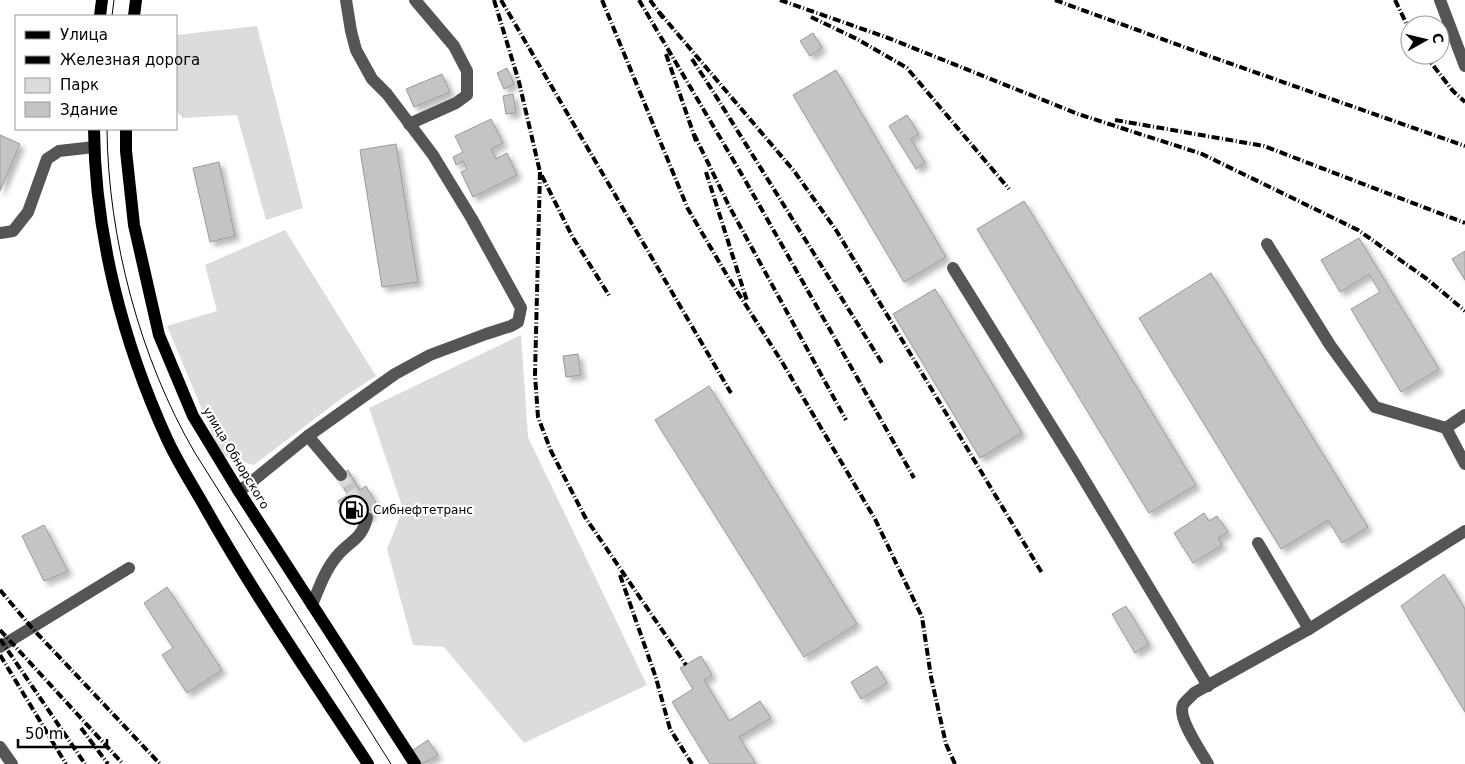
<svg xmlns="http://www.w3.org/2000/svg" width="1465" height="764" font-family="'DejaVu Sans',sans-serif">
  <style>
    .green { fill: #dcdcdc }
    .building { fill: #c4c4c4; stroke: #999; filter: url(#shadow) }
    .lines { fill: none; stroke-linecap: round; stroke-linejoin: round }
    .minor-tunnel { stroke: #d9d9d9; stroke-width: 12; stroke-dasharray: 12 6; stroke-linecap: butt }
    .minor { stroke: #555; stroke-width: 12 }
    .major { stroke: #000; stroke-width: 12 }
    .tram { stroke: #000; stroke-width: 1 }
    .rail { stroke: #000; stroke-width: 4; stroke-dasharray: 8 2.5 1 2.5; stroke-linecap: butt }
    .labels { text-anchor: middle; stroke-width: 4.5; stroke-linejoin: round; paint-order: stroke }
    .street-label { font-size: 12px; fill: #000; stroke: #fff }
    .poi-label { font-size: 12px; fill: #000; stroke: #fff; text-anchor: start }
  </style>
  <defs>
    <filter id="shadow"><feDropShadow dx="4.5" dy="4.5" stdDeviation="2.5" flood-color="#0004"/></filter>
  </defs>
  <rect width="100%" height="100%" fill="#fff"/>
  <g class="green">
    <polygon points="257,26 303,208 266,220 237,115 183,118 176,111 176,35"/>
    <polygon points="285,230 376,376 342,398 254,465 221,455 167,326 217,311 205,265"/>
    <polygon points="521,335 528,437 647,685 524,743 444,647 413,645 387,549 403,509 369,408"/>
  </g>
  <g class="building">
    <polygon points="813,33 822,48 810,56 800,41"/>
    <polygon points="507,68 514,84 504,89 497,73"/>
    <polygon points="836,70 946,257 904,282 793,95"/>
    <polygon points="442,74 450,92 414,107 406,89"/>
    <polygon points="513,94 516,113 506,114 503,96"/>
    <polygon points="907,115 919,134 911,139 925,163 916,169 889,126"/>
    <polygon points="491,119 503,143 491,149 496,159 507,153 517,175 473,197 461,172 467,169 463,161 456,165 453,157 463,152 455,136"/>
    <polygon points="0,135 20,144 0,191"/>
    <polygon points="396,144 418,282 382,287 360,150"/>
    <polygon points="219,162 235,236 210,242 193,168"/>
    <polygon points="1024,201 1196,485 1149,513 977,229"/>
    <polygon points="1359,238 1439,369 1401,392 1351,309 1380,292 1369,274 1340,292 1321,260"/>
    <polygon points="1465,251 1465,280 1452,259"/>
    <polygon points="1211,273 1368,527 1342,543 1328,520 1281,549 1139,318"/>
    <polygon points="935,289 1022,433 980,458 893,314"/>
    <polygon points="578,354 581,375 566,377 563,356"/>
    <polygon points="709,386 857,624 804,657 655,420"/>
    <polygon points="348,470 360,490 366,486 377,505 370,510 372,514 362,521 356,511 347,517 338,501 348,495 337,477"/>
    <polygon points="1204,513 1209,521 1217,516 1228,532 1218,538 1222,545 1193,563 1174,533"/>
    <polygon points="44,525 68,571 44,581 22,536"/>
    <polygon points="1444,574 1465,609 1465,712 1401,606"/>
    <polygon points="167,587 222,670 187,693 162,655 173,648 144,603"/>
    <polygon points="1126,606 1149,644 1135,653 1112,614"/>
    <polygon points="701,656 712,675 704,680 729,721 760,701 771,718 739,737 756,764 710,764 672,702 693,689 680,668"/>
    <polygon points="877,666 887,683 861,699 851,682"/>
    <polygon points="428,740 438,755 422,764 413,750"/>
  </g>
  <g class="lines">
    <polyline class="minor-tunnel" points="341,475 367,518"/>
    <g class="minor">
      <polyline points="1440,0 1465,66"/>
      <polyline points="409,124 456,103 467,95 467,71 454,46 415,0"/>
      <polyline points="0,233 13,231 28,212 47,159 59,151 94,147"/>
      <polyline points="1267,244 1330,345 1375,407 1446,428"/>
      <polyline points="953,268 1073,461 1208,686"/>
      <polyline points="1465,415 1446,428 1465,464"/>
      <polyline points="308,436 395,374 430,355 486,334 511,326 518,322 521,308 472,219 433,155 387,94 372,79 356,50 351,31 346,0"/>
      <polyline points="238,490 245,487 308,436 341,475"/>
      <polyline points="1258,543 1309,629"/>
      <path d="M312,605c7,-17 13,-35 25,-49 13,-16 24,-15 30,-38"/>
      <polyline points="0,647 129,568"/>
      <polyline points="0,747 12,764"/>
      <path d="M1208,764c-7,-13 -31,-45 -25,-59 2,-4 8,-8 11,-12l115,-64 156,-98"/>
    </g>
    <g class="major">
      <polyline points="100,16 102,0"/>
      <polyline points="134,16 136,0"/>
      <path d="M94,129c1,106 29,214 73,310 11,24 26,47 39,70 49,87 107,171 162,255"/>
      <polyline points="126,129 126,151 134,225 159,335 193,416 238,490 415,764"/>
    </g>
    <g class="tram">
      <polyline points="112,16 114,0"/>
      <path d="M107,129c1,109 33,230 88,324l196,311"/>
    </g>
    <g class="rail">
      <polyline points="494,0 519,82 540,172 572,236 610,297"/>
      <polyline points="501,0 731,393"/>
      <polyline points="602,0 688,209 728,277 782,362 875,519 922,617 931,677 946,744 955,764"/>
      <polyline points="639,0 745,180 914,478"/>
      <polyline points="650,0 663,18"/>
      <polyline points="780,0 891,39 1078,114 1202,154 1358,230 1427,279 1465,311"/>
      <polyline points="1055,0 1206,55 1465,146"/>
      <polyline points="1395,0 1410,31"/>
      <polyline points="659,12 794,171 836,230 1042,573"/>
      <polyline points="811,17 857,39 907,68 1009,189"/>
      <polyline points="666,54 696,141"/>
      <polyline points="1425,55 1453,91 1465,102"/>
      <polyline points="692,59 714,93 882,363"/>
      <polyline points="1115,120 1264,146 1465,223"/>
      <polyline points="694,134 729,206 846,420"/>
      <polyline points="540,172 535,375 538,417 551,451 585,517 686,665"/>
      <polyline points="706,172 747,301"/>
      <polyline points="620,575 656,678 670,729 692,764"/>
      <polyline points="0,590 32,628 160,764"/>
      <polyline points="0,630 123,764"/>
      <polyline points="0,639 85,764"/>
      <polyline points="0,655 66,764"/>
      <polyline points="81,728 108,764"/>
    </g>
  </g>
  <defs>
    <symbol id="fuel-ring" viewBox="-11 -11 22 22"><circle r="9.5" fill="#fff" stroke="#000" stroke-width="1.5"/><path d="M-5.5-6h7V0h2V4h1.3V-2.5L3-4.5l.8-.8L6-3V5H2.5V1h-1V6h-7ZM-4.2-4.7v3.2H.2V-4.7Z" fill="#000"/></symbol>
  </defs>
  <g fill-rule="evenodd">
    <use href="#fuel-ring" x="338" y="494" width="32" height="32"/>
  </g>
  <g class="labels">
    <g class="street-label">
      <text transform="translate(236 458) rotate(59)" y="4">улица Обнорского</text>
    </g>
    <g class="poi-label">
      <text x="373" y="514">Сибнефтетранс</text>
    </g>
  </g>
  <rect x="15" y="15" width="162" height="115" fill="#ffffff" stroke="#999999"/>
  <rect x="25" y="31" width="25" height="8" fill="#000000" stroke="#999999"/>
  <text x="60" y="40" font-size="15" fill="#000000">Улица</text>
  <rect x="25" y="56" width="25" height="8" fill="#000000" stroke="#999999"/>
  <text x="60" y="65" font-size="15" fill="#000000">Железная дорога</text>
  <rect x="25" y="78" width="25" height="15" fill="#dcdcdc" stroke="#999999"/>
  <text x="60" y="90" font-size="15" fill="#000000">Парк</text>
  <rect x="25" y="102" width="25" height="15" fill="#c4c4c4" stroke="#999999"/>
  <text x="60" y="115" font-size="15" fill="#000000">Здание</text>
  <g transform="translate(1425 40) rotate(82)"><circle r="24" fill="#ffffff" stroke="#999999"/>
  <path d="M0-4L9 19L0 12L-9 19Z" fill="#000000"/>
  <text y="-8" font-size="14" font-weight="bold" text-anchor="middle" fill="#000000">С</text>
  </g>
  <path d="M18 739v8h89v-8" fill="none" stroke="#000000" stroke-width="2.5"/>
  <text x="25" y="739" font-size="15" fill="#000000" stroke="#ffffff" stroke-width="4" paint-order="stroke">50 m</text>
</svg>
